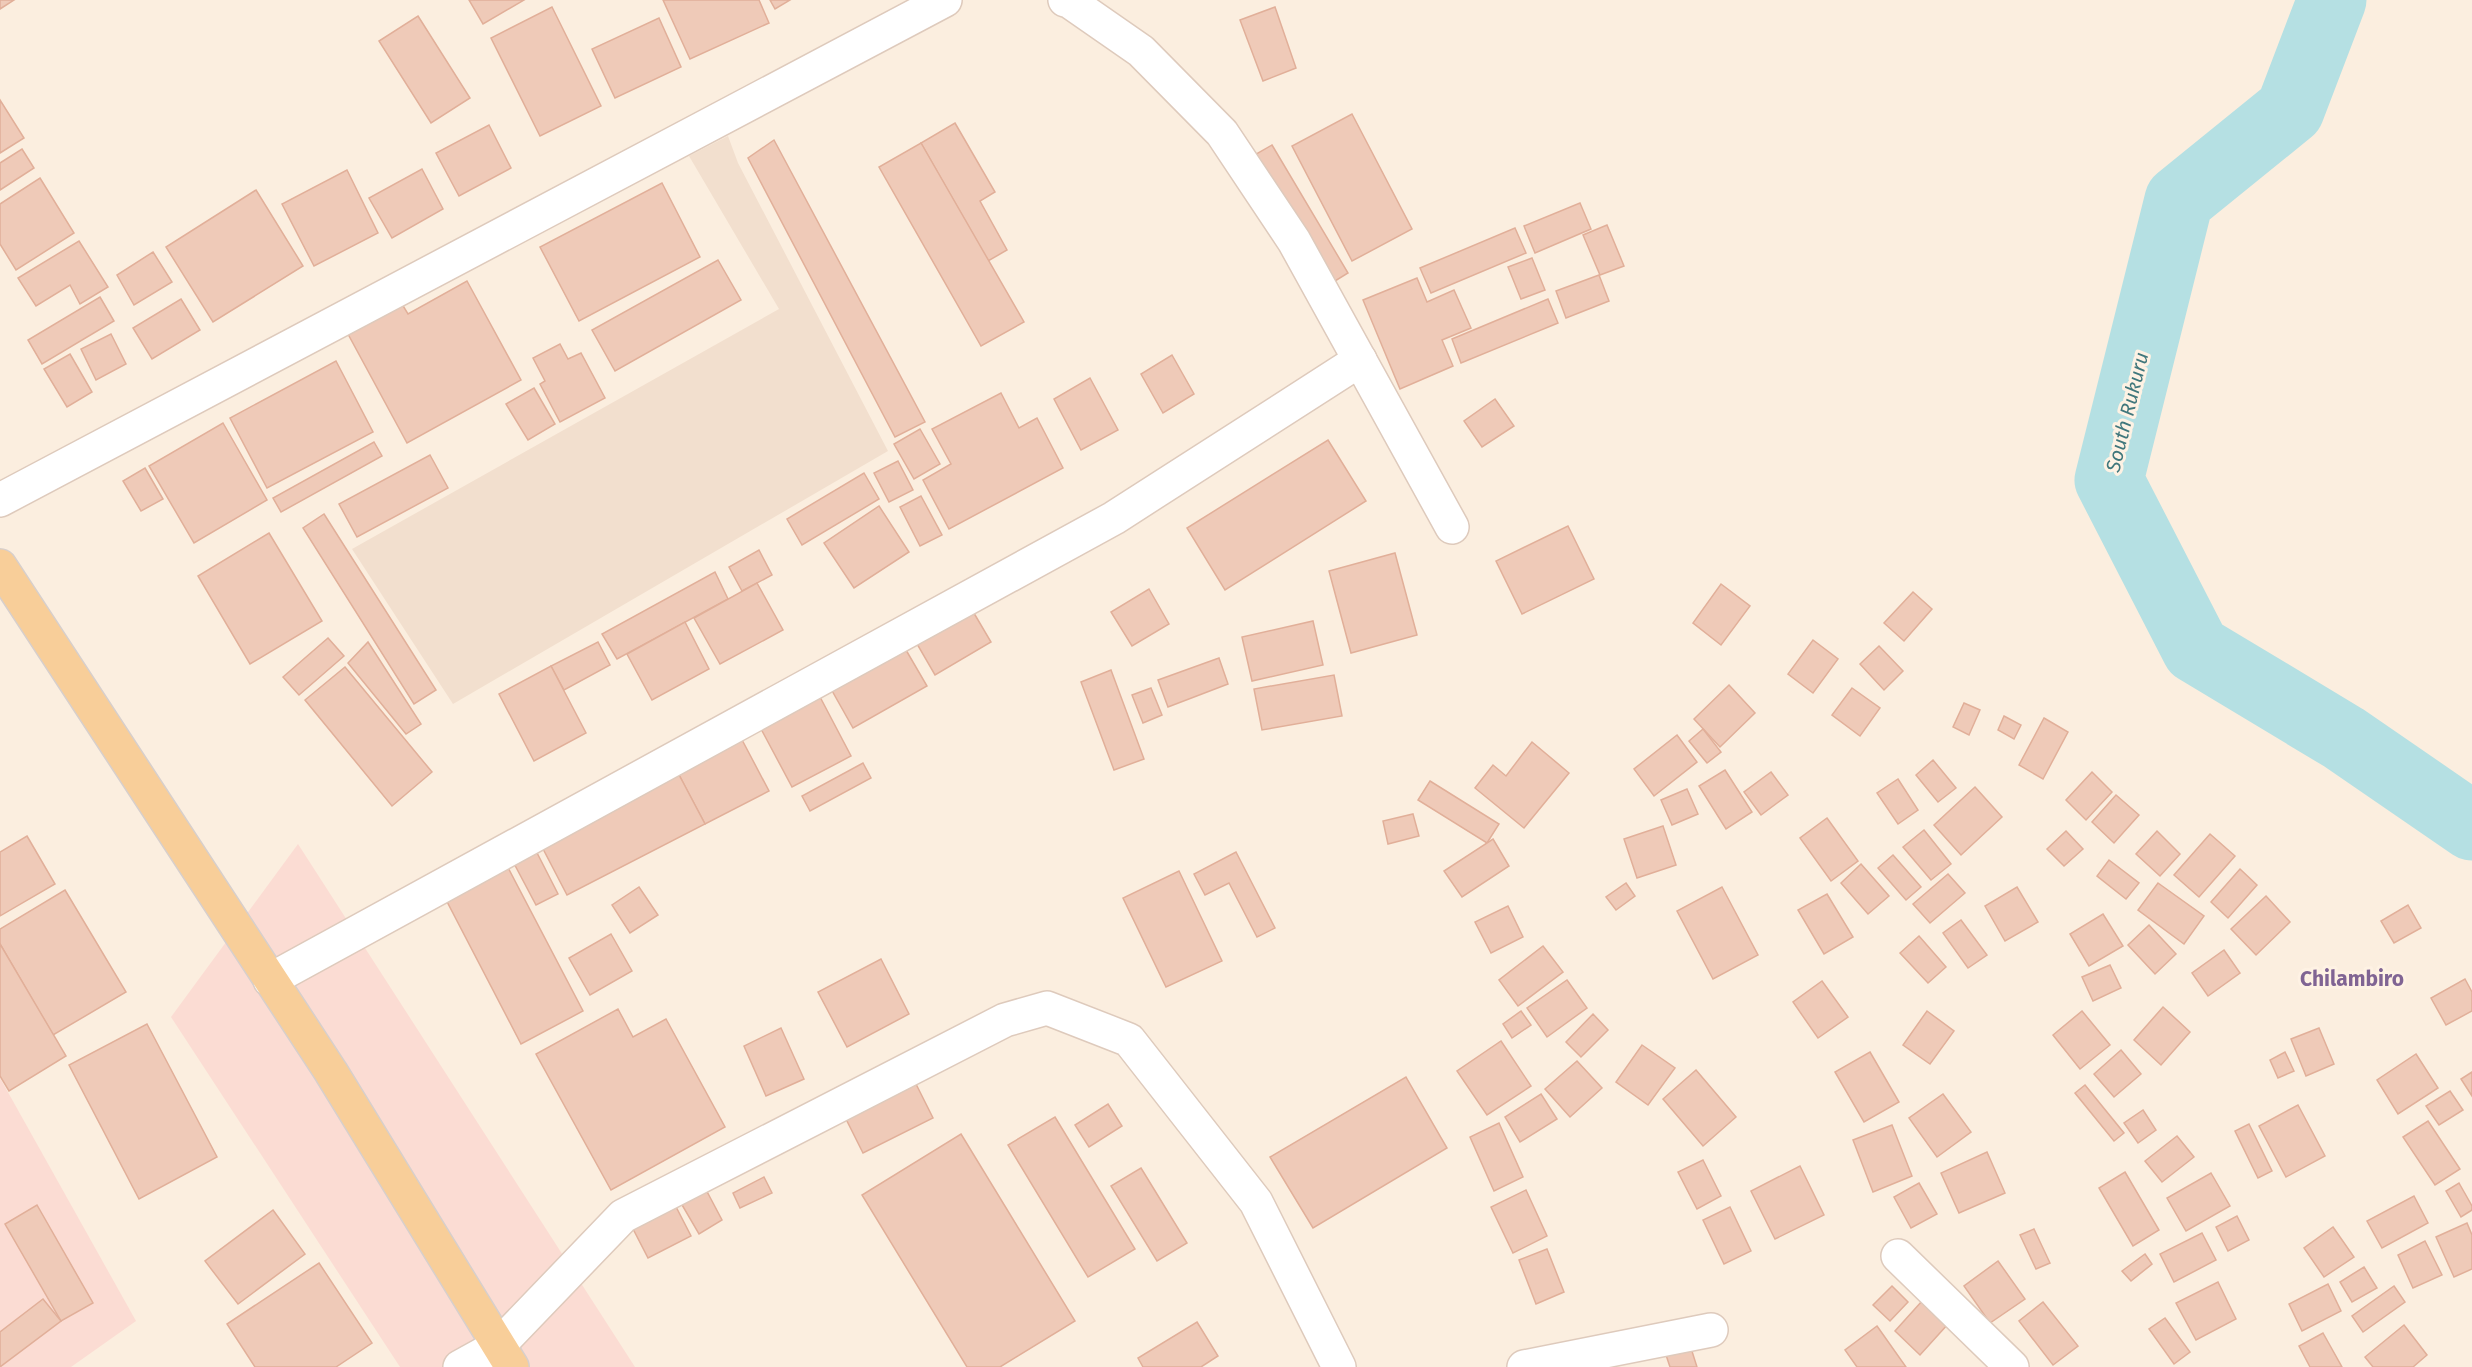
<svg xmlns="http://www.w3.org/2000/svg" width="2472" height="1367" font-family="'Fira Sans',sans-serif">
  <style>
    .residential { fill: #f2dfce }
    .commercial { fill: #fbdcd3 }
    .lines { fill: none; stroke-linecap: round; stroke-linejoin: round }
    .river { stroke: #b5e0e3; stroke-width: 69 }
    .building { fill: #efcab8; stroke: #e1af99; stroke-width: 1.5 }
    .street-casing { stroke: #decabc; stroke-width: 36 }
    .primary-casing { stroke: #d7cfcc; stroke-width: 36 }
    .street { stroke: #fff; stroke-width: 33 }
    .primary { stroke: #f8ce99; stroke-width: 33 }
    .labels { text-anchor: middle; stroke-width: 6; stroke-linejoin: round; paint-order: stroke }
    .water-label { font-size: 20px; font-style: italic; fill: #40777c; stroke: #fef2e4 }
    .quarter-label { font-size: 21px; font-weight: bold; fill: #806493; stroke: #fef2e4 }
  </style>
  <rect width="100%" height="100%" fill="#fbeedf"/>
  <polygon class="residential" points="728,136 738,163 888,451 453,704 352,549 779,309 689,156"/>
  <g class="commercial">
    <polygon points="298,844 635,1367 400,1367 171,1017"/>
    <polygon points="0,1078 136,1321 71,1367 0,1367"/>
  </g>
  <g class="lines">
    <polyline class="river" points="2332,0 2290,110 2179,200 2109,480 2196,649 2344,738 2472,826"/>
  </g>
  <g class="building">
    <polygon points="0,0 14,0 0,9"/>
    <polygon points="469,0 524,0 483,24"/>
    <polygon points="663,0 759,0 769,23 690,59"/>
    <polygon points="770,0 790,0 775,9"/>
    <polygon points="552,7 601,106 540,136 491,38"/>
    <polygon points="1275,7 1296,68 1263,81 1240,20"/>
    <polygon points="418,16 470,98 431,123 379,41"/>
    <polygon points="659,18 681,67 615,98 592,49"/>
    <polygon points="0,100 24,138 0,153"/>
    <polygon points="1352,114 1412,229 1352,261 1292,146"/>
    <polygon points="955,123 995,192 980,201 1007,250 988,261 921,143"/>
    <polygon points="489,125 511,168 459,196 436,153"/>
    <polygon points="774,140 925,422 895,437 748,158"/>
    <polygon points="921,143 1024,322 981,346 879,167"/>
    <polygon points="1272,145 1348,273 1327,286 1251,157"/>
    <polygon points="22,149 34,168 0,190 0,163"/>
    <polygon points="422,169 443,209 392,238 369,198"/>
    <polygon points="347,170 378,233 314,266 282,204"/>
    <polygon points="40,178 74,233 16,270 0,244 0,204"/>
    <polygon points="662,183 700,257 579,321 540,247"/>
    <polygon points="256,190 303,266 213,322 166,247"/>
    <polygon points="1580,203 1591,229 1535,253 1524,226"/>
    <polygon points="1607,225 1624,266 1600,275 1583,235"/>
    <polygon points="1515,228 1526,253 1431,293 1420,268"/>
    <polygon points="79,241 108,287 80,304 70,285 36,306 18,278"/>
    <polygon points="153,252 172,282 134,305 117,275"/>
    <polygon points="1532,258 1545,290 1521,299 1508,267"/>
    <polygon points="718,260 741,300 615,371 592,330"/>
    <polygon points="1599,275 1609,301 1566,318 1556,291"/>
    <polygon points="1417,278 1427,302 1454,290 1471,328 1442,340 1453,366 1400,389 1363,300"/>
    <polygon points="467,281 521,380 407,443 348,334 402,304 408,314"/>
    <polygon points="100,297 114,321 42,364 28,340"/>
    <polygon points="181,299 200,330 152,359 133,328"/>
    <polygon points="1548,299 1558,323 1461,363 1452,339"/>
    <polygon points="111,334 126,364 96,380 81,349"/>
    <polygon points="560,344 568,359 581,353 605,398 560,422 540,384 545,381 533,358"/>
    <polygon points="70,354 92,392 67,407 44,369"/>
    <polygon points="1172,355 1194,394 1163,413 1141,374"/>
    <polygon points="336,361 373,432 267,488 230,418"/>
    <polygon points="1090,378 1118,430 1081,450 1054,399"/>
    <polygon points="534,388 555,424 528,440 506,404"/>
    <polygon points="1001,393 1019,428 1037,418 1063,468 949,529 923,480 951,464 932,429"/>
    <polygon points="1495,399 1514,426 1482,447 1464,421"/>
    <polygon points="223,423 267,500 194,543 149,466"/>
    <polygon points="920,429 940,464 914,479 894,444"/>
    <polygon points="1328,440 1366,501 1225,590 1187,528"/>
    <polygon points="374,442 382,456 281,512 273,498"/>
    <polygon points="430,455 448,488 357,537 339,504"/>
    <polygon points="898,461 913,490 889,502 874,473"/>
    <polygon points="145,468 163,499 141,511 123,481"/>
    <polygon points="864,473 879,499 802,545 787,519"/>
    <polygon points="921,496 942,535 920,546 900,507"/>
    <polygon points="879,506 909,552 854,588 824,543"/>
    <polygon points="324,514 436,690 414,704 303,528"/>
    <polygon points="1568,526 1594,579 1522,614 1496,561"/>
    <polygon points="269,533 322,621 250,664 198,576"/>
    <polygon points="759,550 772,575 742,591 729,567"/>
    <polygon points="1395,553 1417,635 1351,653 1329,571"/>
    <polygon points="715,572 728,599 617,659 602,634"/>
    <polygon points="757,583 783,630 720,664 694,618"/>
    <polygon points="1721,584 1750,606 1721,645 1693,623"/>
    <polygon points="1149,589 1169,624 1132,646 1111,612"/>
    <polygon points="1913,592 1932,609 1904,641 1884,623"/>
    <polygon points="968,603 991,642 935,675 913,637"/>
    <polygon points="1313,621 1323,665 1252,681 1242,637"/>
    <polygon points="685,622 709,669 652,700 627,654"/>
    <polygon points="328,638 344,656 299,695 283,677"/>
    <polygon points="899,638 927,686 853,728 826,680"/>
    <polygon points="1813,640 1838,659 1813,693 1788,674"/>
    <polygon points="368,642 421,724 406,734 348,663"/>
    <polygon points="598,642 610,665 564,690 551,666"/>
    <polygon points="1879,646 1903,671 1884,690 1860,664"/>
    <polygon points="1219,658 1228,684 1168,707 1158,680"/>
    <polygon points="551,666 586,733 534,761 499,694"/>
    <polygon points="345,667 432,772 392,806 305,700"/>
    <polygon points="1111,670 1144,759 1114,770 1081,682"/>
    <polygon points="1334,675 1342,716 1262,730 1254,689"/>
    <polygon points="1729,685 1755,713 1720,747 1694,719"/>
    <polygon points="1151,688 1162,715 1143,723 1132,695"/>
    <polygon points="1852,688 1880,708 1860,736 1832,715"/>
    <polygon points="819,695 851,756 792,787 760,727"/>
    <polygon points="1964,703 1980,710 1969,735 1953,727"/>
    <polygon points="2004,716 2021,725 2014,739 1998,730"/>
    <polygon points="2044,718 2068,732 2043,779 2019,765"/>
    <polygon points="1703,729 1721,752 1707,763 1689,741"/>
    <polygon points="1677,735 1697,762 1654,796 1634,769"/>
    <polygon points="740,736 769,791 705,824 677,771"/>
    <polygon points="1532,742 1569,773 1524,828 1475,788 1493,765 1506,776"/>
    <polygon points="1933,760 1956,788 1938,802 1916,775"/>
    <polygon points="863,763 871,778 810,811 802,796"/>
    <polygon points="1725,770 1752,812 1726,829 1699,786"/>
    <polygon points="677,771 705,824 567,895 540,843"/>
    <polygon points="1771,772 1788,795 1761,815 1744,792"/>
    <polygon points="2092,772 2112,792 2086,820 2066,800"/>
    <polygon points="1898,779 1918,810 1898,824 1877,793"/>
    <polygon points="1430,781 1499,824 1487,843 1418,800"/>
    <polygon points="1975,787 2002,817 1961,855 1934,825"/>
    <polygon points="1687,789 1698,814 1672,825 1661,800"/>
    <polygon points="2116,795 2139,815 2114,843 2092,822"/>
    <polygon points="1413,814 1419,836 1388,844 1383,821"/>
    <polygon points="1827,818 1858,861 1831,881 1800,838"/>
    <polygon points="1663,826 1676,865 1637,878 1624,839"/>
    <polygon points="1924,830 1951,864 1931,880 1903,847"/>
    <polygon points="2066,831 2083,849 2064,866 2047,849"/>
    <polygon points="2157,831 2180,854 2160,876 2136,854"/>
    <polygon points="2210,834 2235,856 2199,897 2174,875"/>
    <polygon points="27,836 55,884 0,916 0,852"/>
    <polygon points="1493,839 1509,866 1462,897 1444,871"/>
    <polygon points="532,843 558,894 536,905 509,854"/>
    <polygon points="1236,852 1275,928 1257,937 1229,883 1205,895 1194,874"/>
    <polygon points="1893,855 1921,887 1906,900 1878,868"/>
    <polygon points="504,860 583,1011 521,1044 442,892"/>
    <polygon points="2109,860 2139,883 2126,899 2097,876"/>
    <polygon points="1861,864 1889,896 1868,914 1841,883"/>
    <polygon points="2240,869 2257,885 2228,918 2211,902"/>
    <polygon points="1179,871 1222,961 1166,987 1123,898"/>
    <polygon points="1948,874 1965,893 1930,923 1913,904"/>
    <polygon points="1626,883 1635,896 1616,910 1606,897"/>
    <polygon points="2158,883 2204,916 2184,944 2138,910"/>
    <polygon points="639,887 658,915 630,933 612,905"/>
    <polygon points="1722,887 1758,955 1713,979 1677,911"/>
    <polygon points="2017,887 2038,922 2005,941 1985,906"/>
    <polygon points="65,890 126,992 53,1035 0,944 0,929"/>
    <polygon points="1827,894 1853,937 1824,954 1798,910"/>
    <polygon points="2266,896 2290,922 2256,955 2231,929"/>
    <polygon points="2408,905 2421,928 2394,943 2381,921"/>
    <polygon points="1508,906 1523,937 1491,953 1475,922"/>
    <polygon points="2103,914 2123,946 2089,966 2070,934"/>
    <polygon points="1961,920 1987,955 1968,968 1943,933"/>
    <polygon points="2149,925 2176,954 2155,974 2128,945"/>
    <polygon points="611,934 632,971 590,995 569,958"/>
    <polygon points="1919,936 1946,967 1928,983 1900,953"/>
    <polygon points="0,944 66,1056 9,1091 0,1076"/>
    <polygon points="1543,946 1563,972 1518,1006 1499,980"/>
    <polygon points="2224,950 2240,973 2208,996 2192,973"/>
    <polygon points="881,959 909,1014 847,1047 818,992"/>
    <polygon points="2110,965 2121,988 2093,1001 2082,977"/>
    <polygon points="2465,979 2472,992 2472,1011 2446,1025 2431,998"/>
    <polygon points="1567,980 1587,1008 1547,1037 1527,1008"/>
    <polygon points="1822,981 1848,1017 1818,1038 1793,1002"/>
    <polygon points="2163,1007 2190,1032 2161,1065 2134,1040"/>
    <polygon points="618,1009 633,1037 666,1019 725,1127 611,1190 536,1054"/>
    <polygon points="1521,1011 1531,1025 1512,1038 1503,1024"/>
    <polygon points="1927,1011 1954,1031 1930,1064 1903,1045"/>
    <polygon points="2082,1011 2110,1045 2080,1069 2053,1035"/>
    <polygon points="1593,1014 1608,1030 1581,1057 1566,1042"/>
    <polygon points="147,1024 217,1157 139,1199 69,1065"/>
    <polygon points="781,1028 804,1079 766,1096 744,1046"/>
    <polygon points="2319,1028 2334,1064 2306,1076 2291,1039"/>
    <polygon points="1501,1041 1531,1086 1487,1115 1457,1071"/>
    <polygon points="1642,1045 1675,1068 1648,1105 1616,1082"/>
    <polygon points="2121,1050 2141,1074 2114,1097 2094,1074"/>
    <polygon points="1870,1052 1899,1102 1864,1122 1835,1072"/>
    <polygon points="2285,1052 2294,1071 2278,1078 2270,1060"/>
    <polygon points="2416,1054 2438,1088 2398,1114 2377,1080"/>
    <polygon points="1577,1061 1602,1088 1570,1117 1545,1089"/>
    <polygon points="1696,1070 1736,1117 1703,1146 1663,1099"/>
    <polygon points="2472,1072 2472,1096 2461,1079"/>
    <polygon points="1406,1077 1447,1148 1313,1228 1270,1157"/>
    <polygon points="916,1084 933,1118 863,1153 846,1119"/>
    <polygon points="2085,1085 2124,1133 2114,1141 2075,1093"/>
    <polygon points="2450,1091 2463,1110 2439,1125 2426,1106"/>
    <polygon points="1541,1094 1557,1119 1520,1142 1505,1117"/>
    <polygon points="1943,1094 1971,1132 1937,1157 1909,1118"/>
    <polygon points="1108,1104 1122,1126 1089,1147 1075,1125"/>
    <polygon points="2298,1105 2325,1156 2286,1177 2259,1126"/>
    <polygon points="2143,1110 2156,1130 2138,1143 2124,1123"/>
    <polygon points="1055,1117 1135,1249 1088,1277 1008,1145"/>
    <polygon points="2428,1121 2460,1169 2435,1185 2403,1137"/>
    <polygon points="1499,1123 1523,1177 1494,1191 1470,1137"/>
    <polygon points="2249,1124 2272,1171 2258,1178 2235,1131"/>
    <polygon points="1892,1125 1912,1176 1873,1192 1853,1140"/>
    <polygon points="961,1134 1075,1321 1000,1367 967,1367 862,1195"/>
    <polygon points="2177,1136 2194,1157 2162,1182 2145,1161"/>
    <polygon points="1987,1152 2005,1193 1959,1213 1941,1173"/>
    <polygon points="1703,1160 1721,1196 1697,1209 1678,1172"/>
    <polygon points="1800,1166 1824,1215 1775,1239 1751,1191"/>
    <polygon points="1141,1168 1187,1243 1157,1261 1111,1186"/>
    <polygon points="2125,1172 2159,1230 2133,1246 2099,1188"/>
    <polygon points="2211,1173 2230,1206 2186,1231 2167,1198"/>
    <polygon points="764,1177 772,1193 740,1208 733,1193"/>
    <polygon points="1919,1183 1937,1214 1911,1228 1894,1197"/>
    <polygon points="2459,1183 2472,1206 2472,1210 2461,1217 2446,1191"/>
    <polygon points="703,1184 722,1220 699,1234 678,1198"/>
    <polygon points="1526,1190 1547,1236 1513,1253 1491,1207"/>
    <polygon points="2414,1196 2428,1223 2382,1248 2367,1221"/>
    <polygon points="672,1199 691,1236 648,1258 629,1221"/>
    <polygon points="37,1205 93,1303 61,1321 5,1224"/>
    <polygon points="1730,1207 1751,1251 1724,1264 1703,1220"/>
    <polygon points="273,1210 305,1254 238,1304 205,1261"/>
    <polygon points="2237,1216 2249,1240 2228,1251 2216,1227"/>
    <polygon points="2467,1223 2472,1235 2472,1269 2454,1277 2436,1237"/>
    <polygon points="2333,1227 2354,1257 2324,1277 2304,1248"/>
    <polygon points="2034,1229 2050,1263 2036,1269 2020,1235"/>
    <polygon points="2202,1233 2216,1260 2174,1282 2160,1254"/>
    <polygon points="2425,1241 2442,1275 2413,1288 2398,1255"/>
    <polygon points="1547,1249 1564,1292 1536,1304 1519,1260"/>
    <polygon points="2145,1254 2152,1264 2131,1281 2122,1271"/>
    <polygon points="1998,1261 2025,1299 1990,1323 1964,1286"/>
    <polygon points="319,1263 372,1343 336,1367 255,1367 227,1324"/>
    <polygon points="2364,1267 2377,1288 2352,1302 2340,1282"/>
    <polygon points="2218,1282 2236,1319 2196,1340 2176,1303"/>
    <polygon points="2328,1284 2341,1311 2302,1331 2289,1304"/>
    <polygon points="1892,1286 1908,1302 1890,1321 1873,1305"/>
    <polygon points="2394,1286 2405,1302 2363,1332 2352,1316"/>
    <polygon points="43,1299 61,1321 0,1367 0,1332"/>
    <polygon points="1922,1301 1948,1324 1920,1355 1895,1331"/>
    <polygon points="2043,1302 2078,1346 2053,1365 2019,1321"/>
    <polygon points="2165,1318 2190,1352 2174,1364 2149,1329"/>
    <polygon points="1197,1322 1218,1356 1201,1367 1143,1367 1138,1358"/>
    <polygon points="2404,1325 2427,1355 2413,1367 2373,1367 2365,1357"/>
    <polygon points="1877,1326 1906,1367 1857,1367 1845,1350"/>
    <polygon points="2323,1333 2342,1367 2310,1367 2299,1346"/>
    <polygon points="1690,1345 1697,1367 1670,1367 1665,1352"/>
  </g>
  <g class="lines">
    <defs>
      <g id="street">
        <polyline points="1065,0 1069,1 1141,51 1222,133 1294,241 1452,527"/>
        <polyline points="0,500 945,0"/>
        <polyline points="270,980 1114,518 1360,360"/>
        <polyline points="1898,1256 2012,1367"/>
        <polyline points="460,1367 498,1346 623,1216 1005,1020 1047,1008 1129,1040 1256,1202 1339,1367"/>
        <polyline points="1524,1367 1711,1330"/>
      </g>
      <polyline id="primary" points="0,566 331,1072 512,1367"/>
    </defs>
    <use href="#street" class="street-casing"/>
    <use href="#primary" class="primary-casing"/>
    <use href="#street" class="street"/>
    <use href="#primary" class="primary"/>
  </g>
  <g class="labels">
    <g class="water-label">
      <text transform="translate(2127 412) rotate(-76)" y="7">South Rukuru</text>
    </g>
    <g class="quarter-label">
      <text x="2352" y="986">Chilambiro</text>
    </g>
  </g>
</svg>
